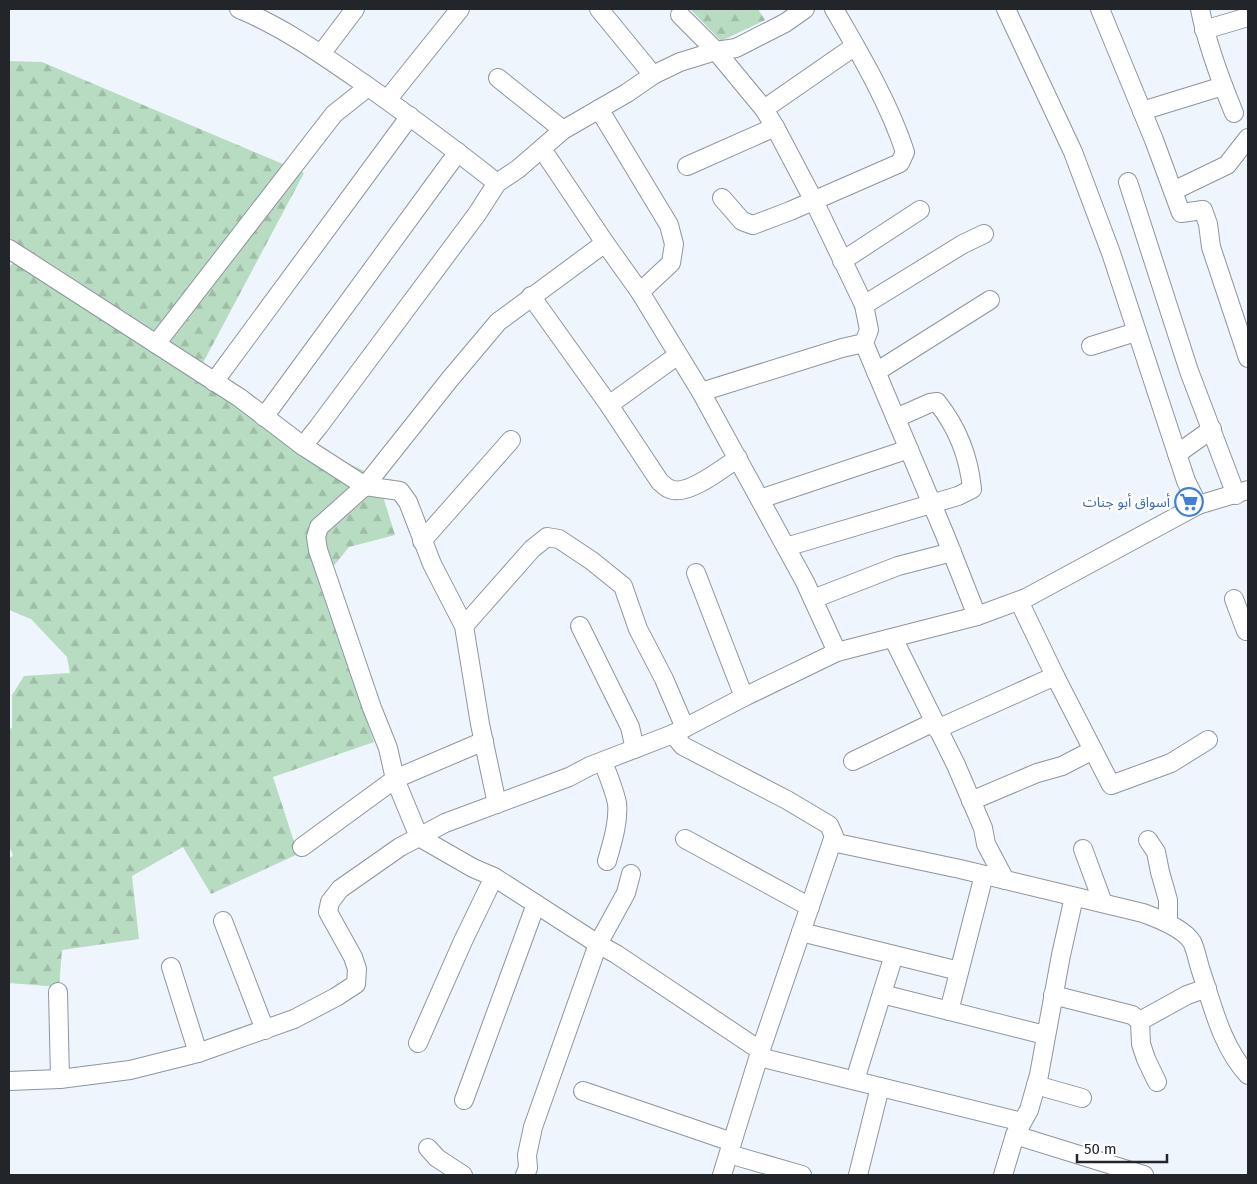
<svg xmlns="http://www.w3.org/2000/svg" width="1257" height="1184" font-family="'Fira Sans','Noto Sans Arabic',sans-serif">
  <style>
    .forest { fill: url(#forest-firs) }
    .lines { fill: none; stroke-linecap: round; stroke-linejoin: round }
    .minor-casing { stroke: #8d959e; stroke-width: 20 }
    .minor { stroke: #fff; stroke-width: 18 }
    .labels { text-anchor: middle; stroke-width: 5; stroke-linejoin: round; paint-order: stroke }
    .shop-label { font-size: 14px; fill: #366cbe; stroke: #fff; text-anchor: end }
  </style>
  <defs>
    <pattern id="forest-firs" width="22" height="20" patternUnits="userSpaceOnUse" patternTransform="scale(1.25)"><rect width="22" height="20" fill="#b8dcc1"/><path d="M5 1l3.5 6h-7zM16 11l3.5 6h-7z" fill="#9ebda6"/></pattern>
  </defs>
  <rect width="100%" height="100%" fill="#eef5fd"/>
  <g class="forest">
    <polygon points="690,9 758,9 765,20 721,41"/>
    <polygon points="9,61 42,62 304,173 197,374 272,427 377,477 395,535 349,547 319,584 374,742 273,777 298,854 211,894 183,847 132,876 139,939 62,950 59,987 9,983 9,859 13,855 9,846 9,729 12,728 12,695 24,676 70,673 67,657 31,619 9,610 9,267 23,253 9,239"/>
  </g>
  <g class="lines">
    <defs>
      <g id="minor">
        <path d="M239,9c44,18 85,47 124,74 45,32 90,65 134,100"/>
        <polyline points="599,9 653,75"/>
        <polyline points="1006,9 1073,152 1111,253 1186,481 1198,505"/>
        <polyline points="1100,9 1154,140 1181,213 1203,210 1208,224 1211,247 1248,358"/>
        <path d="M1200,9c7,36 20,70 34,104"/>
        <polyline points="680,15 716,51 764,109 775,127 814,201 864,305 869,330 864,343 945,535 977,616"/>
        <polyline points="1204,30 1248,17"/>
        <polyline points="321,54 355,9"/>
        <polyline points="498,78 563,130"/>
        <polyline points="387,100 460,9"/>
        <polyline points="599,109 669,225 674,244 671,263 640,292"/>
        <polyline points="764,109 855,46"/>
        <polyline points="1142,111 1223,86"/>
        <polyline points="542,149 605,243 640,292 701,392 805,582 837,652"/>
        <polyline points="687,166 775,127"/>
        <polyline points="1128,182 1189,371 1236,495"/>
        <polyline points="1173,191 1227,165 1248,138"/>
        <path d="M722,198l20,23 11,4 37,-14 110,-48 5,-11c-16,-49 -45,-98 -71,-143"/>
        <polyline points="605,243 498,322 450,379 365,486 319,527 316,537 318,550 372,708 388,748 395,779 419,837 473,868 494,877 598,944 616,954 761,1051"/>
        <polyline points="9,249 240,398 303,446"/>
        <polyline points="842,261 920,210"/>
        <path d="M531,296l78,109 51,77c3,2 6,6 10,7 17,8 53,-21 68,-31"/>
        <polyline points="864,305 963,244 984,234"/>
        <polyline points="156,344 334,114 368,87"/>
        <polyline points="1091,346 1136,332"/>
        <polyline points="876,372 990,300"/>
        <polyline points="214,382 410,116"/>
        <polyline points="701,392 842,348 864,343"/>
        <polyline points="609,405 678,355"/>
        <polyline points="264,417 458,152"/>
        <polyline points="1177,454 1212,429"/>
        <polyline points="760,499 909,449"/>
        <polyline points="422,541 511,440"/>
        <path d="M786,547l172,-51 14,-7c-3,-31 -15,-62 -35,-87l-7,1 -34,15"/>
        <polyline points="696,573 744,697"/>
        <polyline points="813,599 898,566 952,552"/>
        <polyline points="1234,599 1246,631 1248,630"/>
        <polyline points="1019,601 1055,676 1111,785 1171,763 1208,740"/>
        <polyline points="464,626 532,549 547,537 559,539 592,561 623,586 638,629 664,679 685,728"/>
        <polyline points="580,626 630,727 635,749"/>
        <polyline points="893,638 956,765 983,828 986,844 1005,880"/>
        <polyline points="937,729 1055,676"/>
        <polyline points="673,734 683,746 787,800 829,825 834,836 762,1046 722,1175"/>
        <polyline points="853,761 934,722"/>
        <path d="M603,762c5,13 11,27 14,41 2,19 -5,40 -10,58"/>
        <polyline points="971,801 1037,773 1062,766 1093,750"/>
        <polyline points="497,804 480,724 464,626 432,564 408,502 400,491 365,486 303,446 319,426 477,214 497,183 518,169 563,130 627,93 653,75 680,62 716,51 736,48 785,23 805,9"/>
        <polyline points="685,839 810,907"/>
        <polyline points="1148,840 1156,852 1160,872 1168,900 1168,923"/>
        <path d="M832,842l128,27 183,44c14,5 41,16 49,29 4,8 6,20 9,29 12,36 21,76 47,104"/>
        <polyline points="302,847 395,779 484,741"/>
        <polyline points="1083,849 1103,903"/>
        <polyline points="223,921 265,1030"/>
        <polyline points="801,932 959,971"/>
        <polyline points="171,967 198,1053"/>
        <polyline points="58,992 60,1079"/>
        <polyline points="882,994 1045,1035"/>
        <polyline points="1053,995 1132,1015 1140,1021 1141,1044 1146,1059 1157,1082"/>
        <polyline points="949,1011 984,875"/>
        <polyline points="1140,1021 1187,995 1207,988"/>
        <polyline points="418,1043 463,941 494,877"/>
        <polyline points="759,1057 1022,1122"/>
        <polyline points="855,1080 894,955"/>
        <polyline points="9,1081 60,1079 130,1070 198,1053 294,1019 336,997 356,984 357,969 353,957 328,912 330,902 340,889 400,847 419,837 445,823 569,777 590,766 673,734 744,697 837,652 977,616 1026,598 1198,505 1248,490"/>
        <polyline points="1036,1085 1082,1098"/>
        <polyline points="583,1091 732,1142"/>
        <polyline points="464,1100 536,904"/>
        <polyline points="1015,1135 1144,1175"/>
        <polyline points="428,1148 437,1158 463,1175"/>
        <polyline points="729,1154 802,1175"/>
        <polyline points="525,1175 528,1168 527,1155 533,1127 598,944 626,893 631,874"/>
        <polyline points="858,1175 880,1087"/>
        <polyline points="1003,1175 1015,1135 1029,1110 1039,1075 1061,955 1074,897"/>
      </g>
    </defs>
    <use href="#minor" class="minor-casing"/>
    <use href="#minor" class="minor"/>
  </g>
  <defs>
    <symbol id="supermarket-ring" viewBox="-11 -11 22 22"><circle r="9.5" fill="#fff" stroke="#3f7fe0" stroke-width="1.5"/><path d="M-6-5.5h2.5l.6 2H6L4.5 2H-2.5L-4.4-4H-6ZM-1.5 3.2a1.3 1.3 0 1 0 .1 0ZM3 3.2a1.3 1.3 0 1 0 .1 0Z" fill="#3f7fe0"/></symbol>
  </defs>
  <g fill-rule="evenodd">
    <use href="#supermarket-ring" x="1173" y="486" width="32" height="32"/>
  </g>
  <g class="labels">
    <g class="shop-label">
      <text x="1170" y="507">أسواق أبو جنات</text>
    </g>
  </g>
  <rect width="1257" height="1184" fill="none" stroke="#222529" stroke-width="20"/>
  <path d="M1077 1154v8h90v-8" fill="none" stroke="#222529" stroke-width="2.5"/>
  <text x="1084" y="1154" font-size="15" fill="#222529" stroke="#ffffff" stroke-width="4" paint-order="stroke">50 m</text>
</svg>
